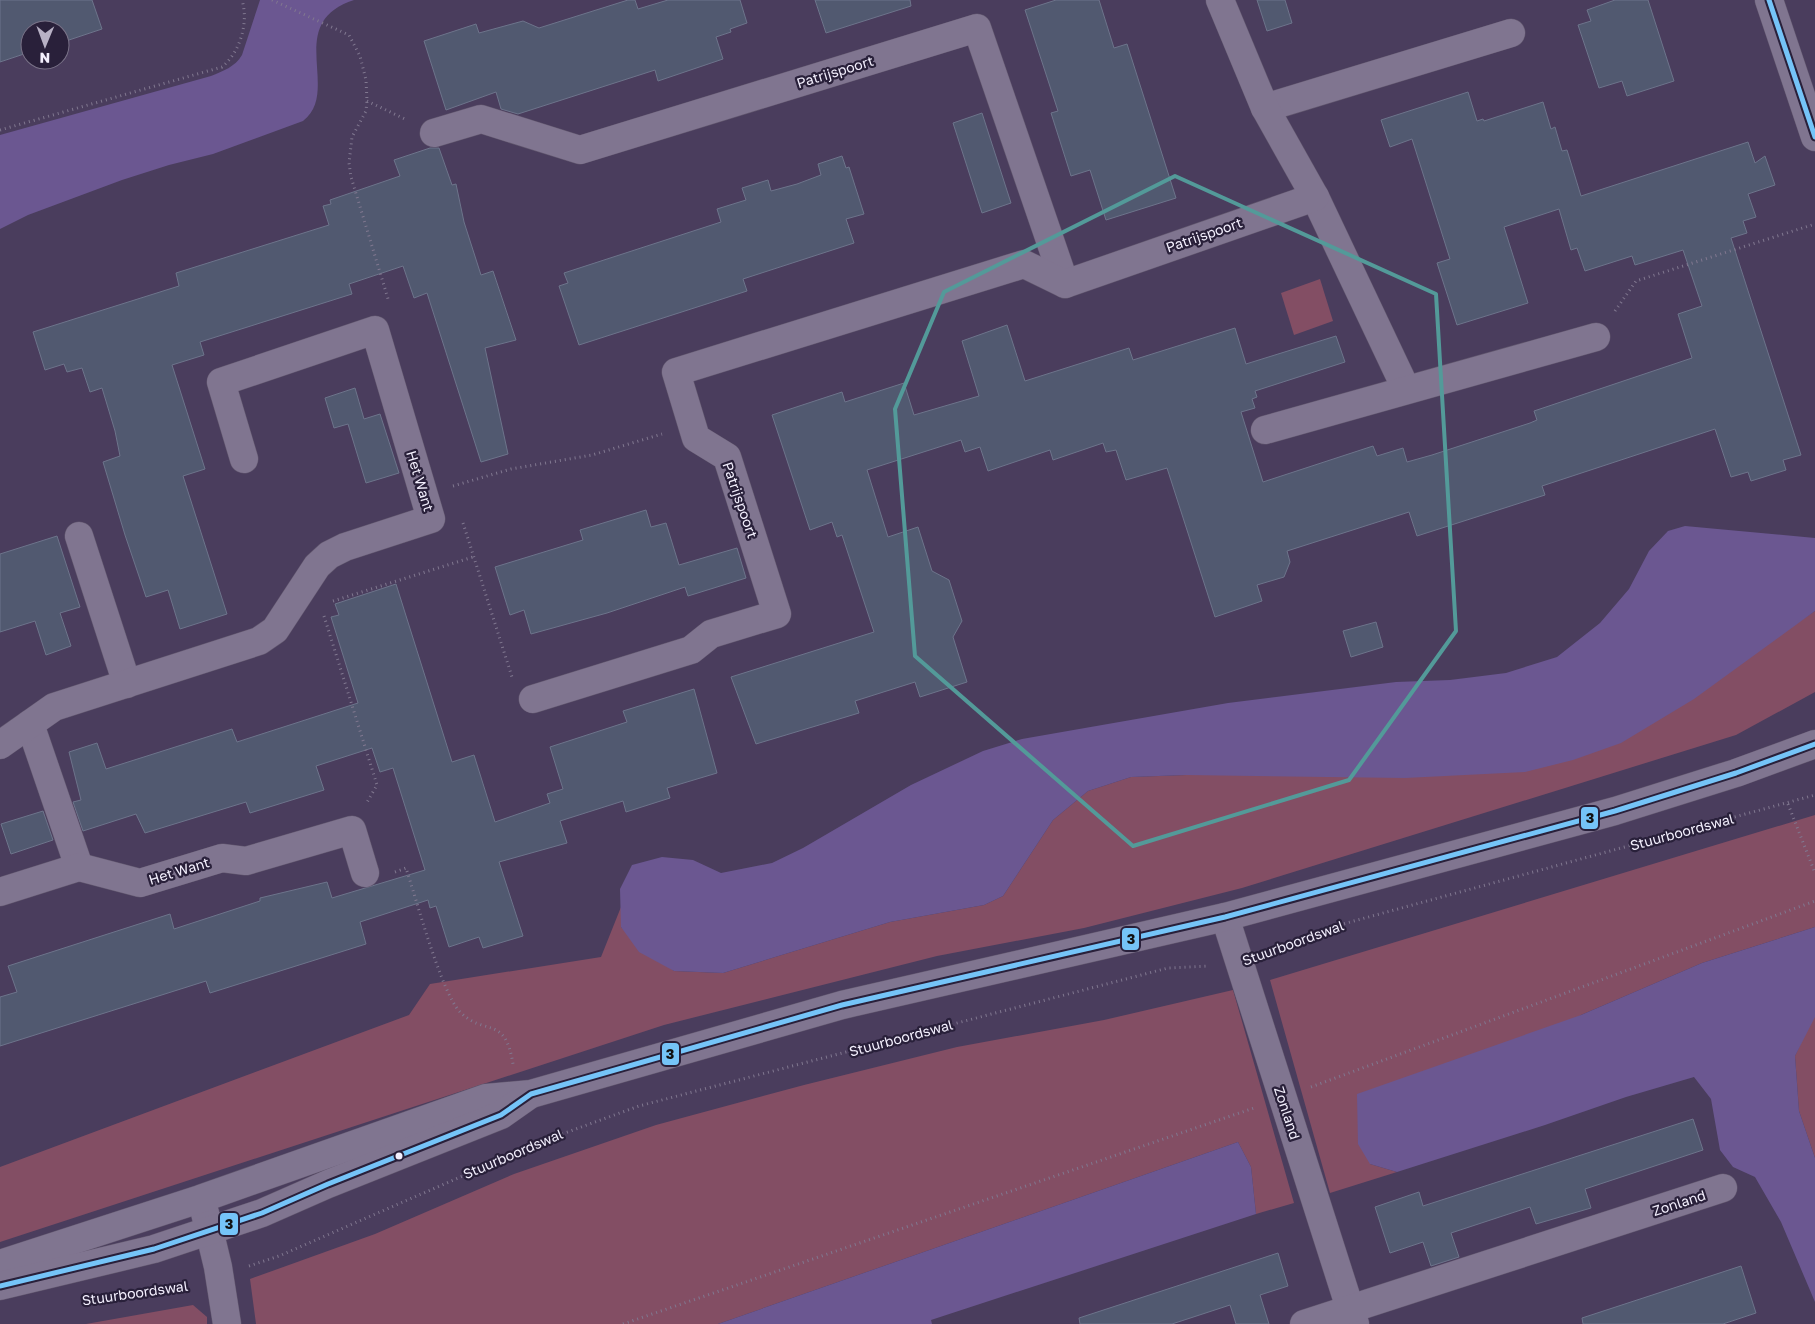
<svg xmlns="http://www.w3.org/2000/svg" width="1815" height="1324" font-family="'Golos Text',sans-serif">
  <style>
    .green { fill: #834e64 }
    .water { fill: #6b5791 }
    .building { fill: #515970; stroke: #6d748b }
    .lines { fill: none; stroke-linecap: round; stroke-linejoin: round }
    .minor-casing { stroke: #61576e; stroke-width: 29 }
    .path { stroke: #817890; stroke-width: 3; stroke-dasharray: 1 4; stroke-linecap: butt }
    .minor { stroke: #807590; stroke-width: 28 }
    .bus-1-casing { stroke: #29203a; stroke-width: 9 }
    .bus-1 { stroke: #75c4f8; stroke-width: 5 }
    .marked { fill: none; stroke: #539a99; stroke-width: 4; stroke-linejoin: round }
    .bus-dot { fill: #f3effd; stroke: #29203a; stroke-width: 2 }
    .labels { text-anchor: middle; stroke-width: 4.5; stroke-linejoin: round; paint-order: stroke }
    .street-label { font-size: 14px; fill: #f3effd; stroke: #29203a }
    .line-badge { stroke: #29203a; stroke-width: 2 }
    .pale-badge-label { font-size: 14px; text-anchor: middle; font-weight: bold; fill: #111 }
  </style>
  <rect width="100%" height="100%" fill="#4a3d5d"/>
  <g class="green">
    <polygon points="1320,279 1333,321 1294,335 1281,293"/>
    <polygon points="1815,611 1815,692 1736,735 1242,888 1084,928 937,956 664,1025 0,1242 0,1167 409,1015 430,984 601,957 621,907 621,927 674,971 723,973 890,922 984,905 1003,896 1053,820 1088,791 1131,777 1186,775 1797,623"/>
    <polygon points="1815,815 1815,927 1702,963 1581,1015 1370,1164 1397,1172 1330,1193 1270,980"/>
    <polygon points="1233,990 1294,1203 1256,1214 1251,1167 1238,1142 718,1324 256,1324 250,1279 375,1234 514,1174 656,1125 804,1085 957,1047 1104,1020"/>
    <polygon points="1813,1017 1815,1017 1815,1158 1799,1111 1795,1056"/>
    <polygon points="193,1305 207,1317 207,1324 86,1324"/>
  </g>
  <g class="water">
    <path d="M260,0h94c-71,23 -12,91 -51,121l-90,33 -44,11 -47,15 -94,35 -28,14v-94l211,-59c12,-5 24,-9 31,-21z"/>
    <polygon points="1685,526 1815,538 1815,611 1694,699 1621,743 1573,760 1525,772 1405,778 1186,775 1131,777 1088,791 1053,820 1003,896 984,905 890,922 723,973 674,971 639,952 621,927 620,889 632,865 662,857 693,860 721,873 772,863 803,848 911,785 983,751 1022,739 1228,703 1396,682 1450,680 1506,673 1557,657 1600,623 1629,589 1649,551 1668,531"/>
    <polygon points="1815,927 1815,1017 1795,1056 1799,1111 1815,1158 1815,1302 1781,1222 1755,1177 1733,1167 1720,1150 1711,1099 1694,1077 1626,1097 1545,1125 1397,1172 1370,1164 1358,1144 1357,1094 1581,1015 1702,963"/>
    <polygon points="1238,1142 1251,1167 1256,1214 931,1320 932,1324 718,1324"/>
  </g>
  <g class="building">
    <polygon points="0,0 92,0 102,29 60,43 60,30 30,30 30,52 0,62"/>
    <polygon points="628,0 635,0 638,9 668,0 740,0 747,23 730,29 731,32 716,37 723,59 658,81 655,70 518,114 501,109 496,92 446,110 424,41 476,24 479,33 523,21 539,28"/>
    <polygon points="815,0 910,0 911,6 826,33"/>
    <polygon points="1056,0 1099,0 1114,48 1127,44 1176,198 1106,220 1090,170 1071,176 1051,113 1058,111 1025,10"/>
    <polygon points="1257,0 1285,0 1292,23 1267,31"/>
    <polygon points="1615,0 1648,0 1674,81 1627,96 1622,81 1599,88 1578,25 1591,21 1587,10"/>
    <polygon points="1468,92 1477,121 1483,119 1484,121 1543,102 1551,129 1555,127 1562,151 1567,150 1581,196 1748,142 1755,163 1765,156 1775,185 1748,194 1756,217 1743,221 1747,233 1731,238 1801,455 1783,460 1786,470 1751,481 1748,472 1731,477 1715,429 1542,486 1545,495 1417,536 1409,512 1287,551 1290,562 1284,577 1257,585 1262,601 1215,617 1167,468 1126,480 1116,450 1106,452 1103,443 1053,460 1050,450 988,471 980,447 965,452 961,440 867,470 888,537 918,527 932,571 949,580 962,621 953,637 967,682 920,697 915,682 855,701 859,713 756,744 731,677 874,632 842,535 837,537 832,522 810,530 772,415 842,392 845,402 904,383 914,415 979,396 962,341 1007,325 1025,381 1129,348 1133,360 1235,328 1246,364 1336,336 1345,362 1255,391 1257,397 1252,399 1255,408 1241,412 1263,482 1373,446 1377,456 1403,448 1407,462 1432,455 1530,423 1537,420 1534,411 1692,358 1678,314 1702,306 1683,250 1635,265 1632,256 1585,271 1577,248 1571,250 1559,209 1504,227 1528,303 1457,325 1437,263 1450,259 1412,139 1390,147 1381,120"/>
    <polygon points="982,113 1011,203 982,213 953,123"/>
    <polygon points="430,148 439,148 452,185 456,184 464,222 481,275 493,271 516,340 485,348 508,454 481,462 427,293 414,298 403,266 349,284 352,294 200,342 204,355 172,365 205,469 183,476 227,614 180,629 168,590 146,597 125,535 103,462 120,456 115,431 102,388 90,392 82,368 67,372 64,364 45,370 33,332 179,286 176,273 329,225 323,206 331,204 330,200 400,176 394,160"/>
    <polygon points="842,156 846,168 849,167 864,214 846,219 854,243 743,279 747,291 579,345 559,286 568,283 564,273 721,222 717,209 746,200 742,188 768,180 771,191 797,184 821,175 818,164"/>
    <polygon points="355,388 364,419 380,414 399,473 366,483 348,424 334,428 325,398"/>
    <polygon points="646,510 651,527 666,523 679,565 737,548 746,578 688,596 685,587 607,613 531,634 524,610 510,615 495,567 583,540 580,530"/>
    <polygon points="57,536 80,607 60,613 71,646 46,655 35,621 0,632 0,554"/>
    <polygon points="396,584 452,762 474,755 495,822 550,803 547,794 563,789 550,747 627,722 623,711 694,689 717,773 667,788 670,798 626,812 623,801 560,821 567,843 499,862 523,936 483,948 479,937 449,947 436,906 430,908 428,900 360,922 366,944 210,993 206,981 0,1046 0,997 17,992 8,966 170,914 174,929 260,901 260,898 327,882 332,898 425,870 393,768 380,772 372,748 316,766 324,790 250,813 246,802 145,833 136,814 83,831 73,802 81,800 69,752 97,743 106,769 232,729 237,742 358,703 331,617 339,615 335,604"/>
    <polygon points="1376,622 1383,647 1351,657 1343,631"/>
    <polygon points="43,811 53,840 11,854 1,824"/>
    <polygon points="1693,1119 1703,1150 1585,1189 1591,1208 1536,1224 1530,1207 1451,1233 1459,1257 1431,1266 1423,1242 1390,1253 1375,1207 1419,1192 1423,1206"/>
    <polygon points="1278,1253 1288,1286 1260,1295 1269,1324 1236,1324 1230,1305 1172,1324 1080,1324 1079,1318"/>
    <polygon points="1741,1266 1756,1313 1723,1324 1583,1324 1582,1318"/>
  </g>
  <g class="lines">
    <defs>
      <g id="minor">
        <polyline points="1769,0 1815,137"/>
        <polyline points="1265,108 1511,33"/>
        <polyline points="434,133 481,119 580,150 977,28 1065,284"/>
        <polyline points="1315,197 1406,389"/>
        <polyline points="1265,430 1596,337"/>
        <polyline points="79,536 127,684"/>
        <polyline points="533,699 691,650 711,634 777,614 727,457 696,438 676,372 1024,264 1065,284 1315,197 1265,108 1220,0"/>
        <polyline points="30,724 79,867"/>
        <polyline points="0,745 54,707 259,641 275,630 317,566 329,555 345,547 431,519 375,330 221,382 244,459"/>
        <polyline points="0,892 79,867 140,883 222,858 246,861 352,830 365,873"/>
        <polyline points="1225,917 1355,1324"/>
        <polyline points="205,1213 218,1267 227,1324"/>
        <polyline points="0,1264 200,1199 486,1098 531,1094 842,1005 1225,917 1615,811 1736,773 1815,744"/>
        <polyline points="0,1286 154,1249 262,1213 328,1184 501,1115 528,1096"/>
        <polyline points="1304,1324 1723,1188"/>
      </g>
    </defs>
    <use href="#minor" class="minor-casing"/>
    <g class="path">
      <polyline points="272,0 349,35 360,56 366,80 367,101 366,111 352,137 349,163 351,177 389,302"/>
      <polyline points="367,101 407,120"/>
      <path d="M0,130l222,-63c18,-15 27,-44 20,-67"/>
      <polyline points="1615,311 1636,281 1815,224"/>
      <polyline points="453,486 511,469 592,455 662,434"/>
      <polyline points="463,523 512,677"/>
      <polyline points="333,601 473,557"/>
      <polyline points="324,616 377,785 366,804"/>
      <polyline points="1788,804 1815,873"/>
      <path d="M395,872l11,-4c10,30 35,124 54,144 25,25 45,2 53,52"/>
      <polyline points="1269,951 1321,930 1815,795"/>
      <polyline points="1311,1087 1815,901"/>
      <polyline points="249,1266 279,1256 543,1141 639,1106 1168,968 1208,966"/>
      <polyline points="108,1295 165,1292 188,1287"/>
      <polyline points="623,1324 1254,1108"/>
    </g>
    <use href="#minor" class="minor"/>
    <defs>
      <g id="bus-1">
        <polyline points="1769,0 1815,137"/>
        <polyline points="0,1286 154,1249 262,1213 328,1184 501,1115 531,1094 842,1005 1225,917 1615,811 1736,773 1815,744"/>
      </g>
    </defs>
    <use href="#bus-1" class="bus-1-casing"/>
    <use href="#bus-1" class="bus-1"/>
  </g>
  <path class="marked" d="M1175,176l261,118 20,337 -107,149 -216,66 -218,-190 -20,-247 49,-117z"/>
  <circle class="bus-dot" cx="399" cy="1156" r="4.5"/>
  <g class="labels">
    <g class="street-label">
      <text transform="translate(835 72) rotate(-17)" y="5">Patrijspoort</text>
      <text transform="translate(1204 235) rotate(-19)" y="5">Patrijspoort</text>
      <text transform="translate(420 481) rotate(73)" y="5">Het Want</text>
      <text transform="translate(740 500) rotate(71)" y="5">Patrijspoort</text>
      <text transform="translate(1682 832) rotate(-15)" y="5">Stuurboordswal</text>
      <text transform="translate(179 871) rotate(-17)" y="5">Het Want</text>
      <text transform="translate(1293 943) rotate(-20)" y="5">Stuurboordswal</text>
      <text transform="translate(901 1038) rotate(-15)" y="5">Stuurboordswal</text>
      <text transform="translate(1287 1113) rotate(72)" y="5">Zonland</text>
      <text transform="translate(513 1154) rotate(-23)" y="5">Stuurboordswal</text>
      <text transform="translate(1679 1203) rotate(-18)" y="5">Zonland</text>
      <text transform="translate(135 1293) rotate(-8)" y="5">Stuurboordswal</text>
    </g>
  </g>
  <g class="line-badge">
    <rect x="1580" y="806" width="19" height="24" rx="5" fill="#75c4f8"/>
    <rect x="1121" y="927" width="19" height="24" rx="5" fill="#75c4f8"/>
    <rect x="661" y="1042" width="19" height="24" rx="5" fill="#75c4f8"/>
    <rect x="219" y="1212" width="20" height="24" rx="5" fill="#75c4f8"/>
  </g>
  <g class="pale-badge-label">
    <text x="1590" y="823">3</text>
    <text x="1131" y="944">3</text>
    <text x="670" y="1059">3</text>
    <text x="229" y="1229">3</text>
  </g>
  <g transform="translate(45 45) rotate(181)"><circle r="24" fill="#29203a" stroke="#7a7388"/>
  <path d="M0-4L9 19L0 12L-9 19Z" fill="#b8b1c5"/>
  <text y="-8" font-size="14" font-weight="bold" text-anchor="middle" fill="#f3effd">N</text>
  </g>
</svg>
